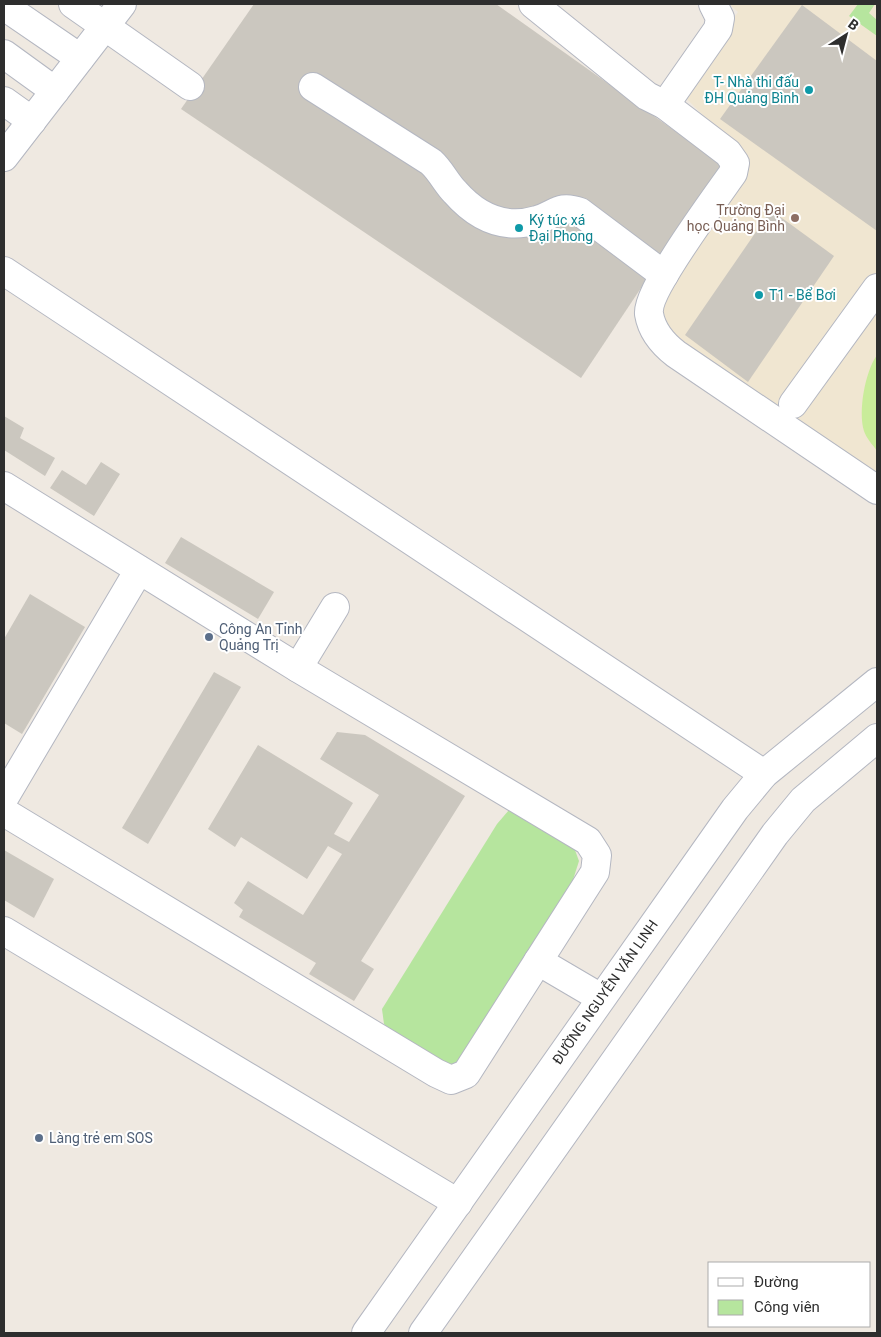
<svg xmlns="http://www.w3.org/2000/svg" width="881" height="1337" font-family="Roboto,sans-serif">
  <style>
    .education { fill: #f0e6d1 }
    .green { fill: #b6e59e }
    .pitch { fill: #c9ec9a }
    .building { fill: #cbc7bf }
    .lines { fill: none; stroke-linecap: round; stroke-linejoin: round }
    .minor-casing { stroke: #b4b7c1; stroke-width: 30 }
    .minor { stroke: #fff; stroke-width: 28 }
    .culture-dot { fill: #0f9aa8; stroke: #fff; stroke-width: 2 }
    .education-dot { fill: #8d6e63; stroke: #fff; stroke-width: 2 }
    .service-dot { fill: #5c6f8a; stroke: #fff; stroke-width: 2 }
    .labels { text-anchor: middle; stroke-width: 4; stroke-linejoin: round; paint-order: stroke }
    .culture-label { font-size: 14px; fill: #0d838f; stroke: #fff; text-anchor: start }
    .education-label { font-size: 14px; fill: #785e54; stroke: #fff; text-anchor: end }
    .service-label { font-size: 14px; fill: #4e5e75; stroke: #fff; text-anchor: start }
    .street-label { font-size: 14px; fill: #2e2e2e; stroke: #fff }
  </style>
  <rect width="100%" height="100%" fill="#efe9e1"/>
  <polygon class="education" points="729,4 877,4 877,484 670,340 660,309 748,161 682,94 738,12"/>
  <g class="green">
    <polygon points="858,4 875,4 869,13 877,20 877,36 849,16"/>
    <polygon points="509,810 572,842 579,861 572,883 461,1064 445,1068 396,1038 384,1024 382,1009 497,824"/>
  </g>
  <path class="pitch" d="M877,355v96c-4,-6 -11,-13 -13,-20 -6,-20 1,-59 13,-76z"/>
  <g class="building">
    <polygon points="254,4 496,4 723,165 581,378 181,109"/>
    <polygon points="802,5 877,61 877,231 720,119"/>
    <polygon points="771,210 834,256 748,382 685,335"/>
    <polygon points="4,416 24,428 20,438 55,458 45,476 4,450"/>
    <polygon points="101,462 120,474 94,516 50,488 62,470 86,485"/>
    <polygon points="181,537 274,592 258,619 165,563"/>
    <polygon points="30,594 85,627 22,734 4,723 4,639"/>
    <polygon points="214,672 241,687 148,844 122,828"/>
    <polygon points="337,732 365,735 465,796 361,961 374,969 354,1001 309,974 316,963 239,917 243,910 234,903 248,881 303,915 342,854 328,846 307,879 241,837 235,847 208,829 258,745 353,803 334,834 349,842 379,795 320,759"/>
    <polygon points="4,850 54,879 34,918 4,900"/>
  </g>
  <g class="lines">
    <defs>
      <g id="minor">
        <polyline points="73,4 190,86"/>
        <path d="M533,4l114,92 18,9 63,48 7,10 -2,10c-16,23 -87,118 -84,141 3,18 14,30 27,40l201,136"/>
        <polyline points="4,6 80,58"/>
        <polyline points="4,54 55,91"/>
        <path d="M313,87l118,75c10,9 15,21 24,30 22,25 49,38 82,28 19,-5 21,-16 43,-8l84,63"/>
        <polyline points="4,101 32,121"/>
        <polyline points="665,105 718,29 720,18 713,4"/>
        <polyline points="4,157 122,4"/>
        <polyline points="4,271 764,774"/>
        <polyline points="793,404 877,288"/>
        <polyline points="4,486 298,668 588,841 597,855 595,872 466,1074 451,1080 436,1073 4,812"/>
        <polyline points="298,668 335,607"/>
        <polyline points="4,798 139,570"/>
        <polyline points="4,931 458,1203"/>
        <polyline points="538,961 601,998"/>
        <polyline points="366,1333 735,809 764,774 877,682"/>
        <polyline points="423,1333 775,834 803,800 877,738"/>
      </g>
    </defs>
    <use href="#minor" class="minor-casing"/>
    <use href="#minor" class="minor"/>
  </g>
  <g class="culture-dot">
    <circle cx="809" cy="90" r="5"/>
    <circle cx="519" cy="228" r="5"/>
    <circle cx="759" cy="295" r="5"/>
  </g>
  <circle class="education-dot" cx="795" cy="218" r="5"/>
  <g class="service-dot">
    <circle cx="209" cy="637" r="5"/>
    <circle cx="39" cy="1138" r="5"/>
  </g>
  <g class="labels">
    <g class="culture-label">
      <text x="799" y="87" text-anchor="end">T- Nhà thi đấu<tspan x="799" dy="16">ĐH Quảng Bình</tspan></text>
      <text x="529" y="225">Ký túc xá<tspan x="529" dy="16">Đại Phong</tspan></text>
      <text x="769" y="300">T1 - Bể Bơi</text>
    </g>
    <g class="education-label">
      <text x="785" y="215">Trường Đại<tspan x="785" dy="16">học Quảng Bình</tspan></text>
    </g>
    <g class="service-label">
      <text x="219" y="634">Công An Tỉnh<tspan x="219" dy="16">Quảng Trị</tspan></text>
      <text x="49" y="1143">Làng trẻ em SOS</text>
    </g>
    <g class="street-label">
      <text transform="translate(605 992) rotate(-55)" y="5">ĐƯỜNG NGUYỄN VĂN LINH</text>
    </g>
  </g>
  <rect width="881" height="1337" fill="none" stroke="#2e2e2e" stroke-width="10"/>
  <rect x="708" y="1262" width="162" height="65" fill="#ffffff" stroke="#ababab"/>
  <rect x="718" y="1278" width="25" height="8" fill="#ffffff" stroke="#ababab"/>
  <text x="754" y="1287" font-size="15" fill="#2e2e2e">Đường</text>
  <rect x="718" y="1300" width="25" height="15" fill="#b6e59e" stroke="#ababab"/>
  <text x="754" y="1312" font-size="15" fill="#2e2e2e">Công viên</text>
  <g transform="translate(846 35) rotate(36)" stroke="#ffffff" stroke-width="4" paint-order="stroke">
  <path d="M0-4L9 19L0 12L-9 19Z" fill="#2e2e2e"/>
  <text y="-8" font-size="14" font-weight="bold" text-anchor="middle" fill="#2e2e2e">B</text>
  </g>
</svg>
